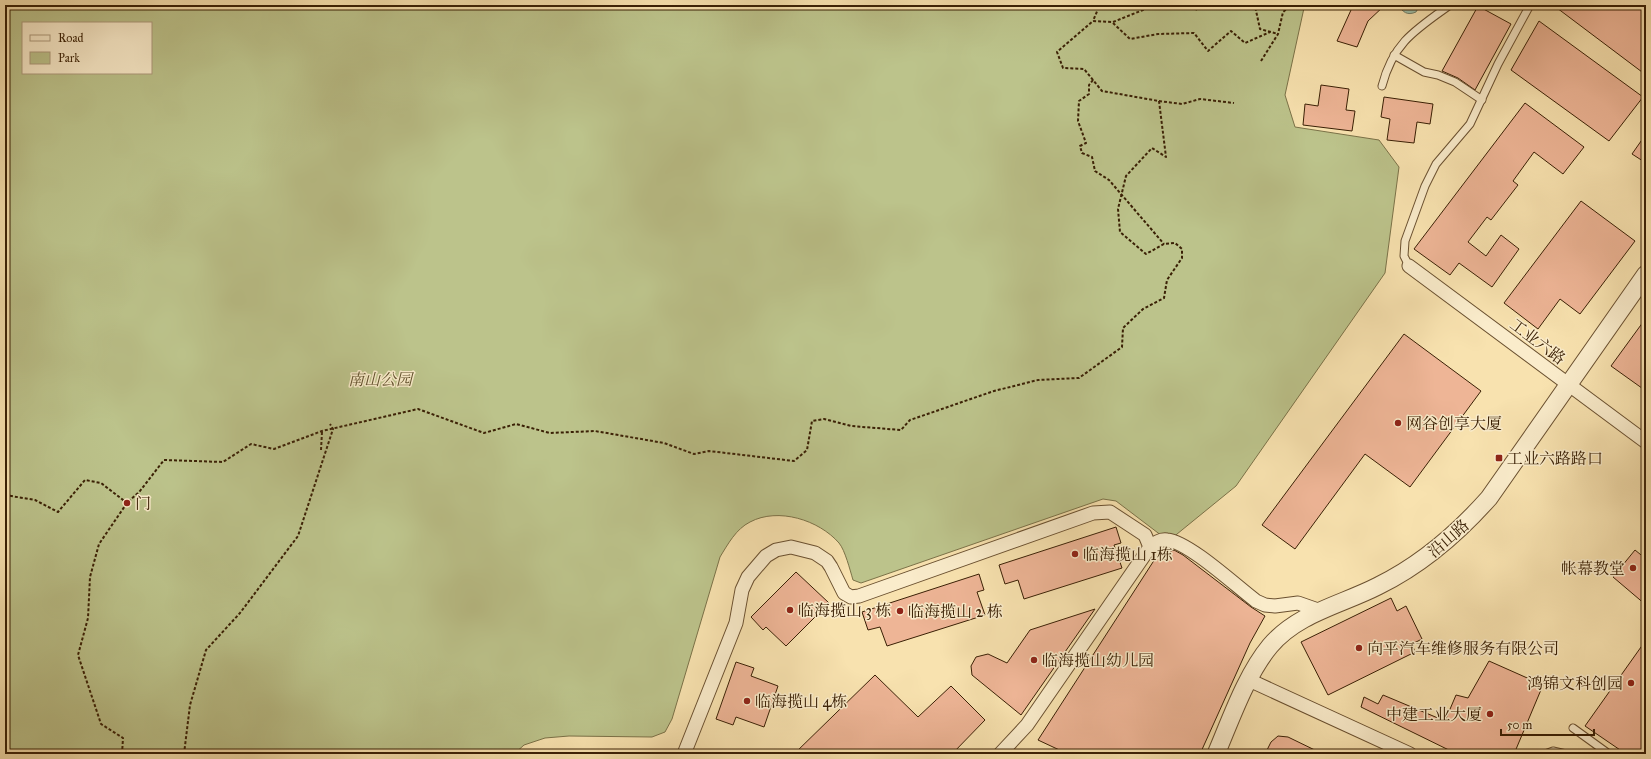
<svg xmlns="http://www.w3.org/2000/svg" width="1651" height="759" font-family="'IM FELL Great Primer','Noto Serif SC',serif">
  <style>
    .green { fill: #bcc38b; stroke: #7b7248; fill-rule: evenodd }
    .water { fill: #9dbea8; stroke: #757f67 }
    .building { fill: #eeb596; stroke: #3a2005 }
    .lines { fill: none; stroke-linecap: round; stroke-linejoin: round }
    .service-casing { stroke: #6a5030; stroke-width: 9 }
    .minor-casing { stroke: #6a5030; stroke-width: 15 }
    .tertiary-casing { stroke: #6a5030; stroke-width: 19 }
    .path { stroke: #3a2005; stroke-width: 2; stroke-dasharray: 3 2; stroke-linecap: butt }
    .service { stroke: #faeccb; stroke-width: 7 }
    .minor { stroke: #faeccb; stroke-width: 13 }
    .tertiary { stroke: #faeccb; stroke-width: 17 }
    .poi-dot { fill: #8f2418; stroke: #faeccb; stroke-width: 1.5 }
    .labels { text-anchor: middle; stroke-width: 3; stroke-linejoin: round; paint-order: stroke }
    .street-label { font-size: 16px; fill: #3a2005; stroke: #faeccb }
    .park-label { font-size: 16px; font-style: italic; fill: #61512d; stroke: #faeccb }
    .poi-label { font-size: 16px; fill: #3a2005; stroke: #faeccb; text-anchor: start }
  </style>
  <rect width="100%" height="100%" fill="#f8e2af"/>
  <filter id="stains"><feTurbulence type="fractalNoise" baseFrequency=".005" numOctaves="4"/><feColorMatrix values="0 0 0 0 .2 0 0 0 0 .09 0 0 0 0 .02 0 0 0 .5 -.17"/></filter>
  <radialGradient id="worn" r=".72"><stop offset=".6" stop-color="#630" stop-opacity="0"/><stop offset="1" stop-color="#630" stop-opacity=".3"/></radialGradient>
  <path class="green" d="M5,5h1302l-3,3 -19,87 10,32 84,13 20,27 -14,106 -149,213 -70,57v-4l-50,-38 -13,-2 -242,84 -8,-3c-3,-10 -8,-30 -14,-37 -20,-23 -61,-36 -89,-21 -14,7 -22,22 -30,35l-48,162 -7,13 -13,5 -83,-1 -24,2 -21,7 -10,9h-509zM23,23h128v50h-128z"/>
  <path class="water" d="M1398,5h22l-4,7c-9,4 -13,0 -18,-7z"/>
  <g class="building">
    <polygon points="1356,5 1385,5 1368,21 1357,47 1337,41 1351,10"/>
    <polygon points="1553,5 1646,5 1646,75"/>
    <polygon points="1478,6 1511,24 1475,90 1458,78 1442,71"/>
    <polygon points="1539,21 1643,97 1609,141 1511,70"/>
    <polygon points="1321,85 1349,89 1346,110 1355,111 1352,131 1303,125 1305,104 1318,106"/>
    <polygon points="1384,97 1433,104 1430,124 1417,122 1414,143 1387,140 1390,119 1381,117"/>
    <polygon points="1525,103 1584,147 1563,174 1534,152 1513,181 1518,185 1491,220 1487,217 1468,242 1486,256 1501,235 1519,249 1492,287 1459,263 1450,275 1414,249"/>
    <polygon points="1646,134 1646,163 1632,154"/>
    <polygon points="1581,201 1635,241 1580,314 1560,299 1538,329 1504,303"/>
    <polygon points="1646,318 1646,391 1611,366"/>
    <polygon points="1404,334 1481,391 1410,487 1365,454 1295,549 1262,525"/>
    <polygon points="1116,527 1121,543 1114,545 1122,568 1024,599 1018,580 1005,584 999,565"/>
    <polygon points="1174,550 1183,555 1251,607 1265,616 1250,643 1200,754 1068,754 1038,740 1153,562 1159,555"/>
    <polygon points="1635,550 1646,559 1646,605 1613,577"/>
    <polygon points="796,572 829,603 786,646 766,627 763,630 751,617"/>
    <polygon points="979,574 984,590 977,592 985,615 887,646 880,627 868,630 862,612"/>
    <polygon points="1391,598 1397,611 1406,606 1422,639 1412,644 1415,652 1328,695 1301,642"/>
    <polygon points="1095,609 1021,715 972,675 971,666 976,657 988,654 1007,663 1030,630"/>
    <polygon points="1646,640 1646,754 1626,754 1585,726"/>
    <polygon points="1489,661 1543,685 1514,754 1457,754 1361,707 1364,697 1378,704 1383,695 1445,721 1456,695 1468,698"/>
    <polygon points="736,662 754,668 751,676 778,686 764,727 736,717 733,725 716,719"/>
    <polygon points="875,675 918,717 951,686 985,720 952,754 794,754"/>
    <polygon points="1278,736 1288,737 1323,754 1265,754 1271,742"/>
  </g>
  <g class="lines">
    <defs>
      <g id="service">
        <polyline points="1394,55 1424,72 1438,75 1455,82 1482,100"/>
        <path d="M1382,86c11,-43 33,-56 68,-81"/>
        <polyline points="1409,266 1404,256 1405,241 1425,186 1436,164 1470,124 1498,64 1530,5"/>
        <polyline points="1573,728 1609,754"/>
        <polyline points="1545,754 1553,751 1566,754"/>
      </g>
      <g id="minor">
        <polyline points="1409,266 1646,442"/>
        <path d="M1150,547c5,-4 10,-8 17,-7 22,2 69,46 89,61l9,4 10,1 23,-3 20,7"/>
        <polyline points="1249,680 1410,754"/>
        <polyline points="684,754 736,623 742,590 748,577 766,556 776,550 791,547 815,553 827,561 831,567 844,593 851,597 859,596 1093,513 1110,512 1145,535 1150,547 1027,725 1000,754"/>
      </g>
      <path id="tertiary" d="M1216,754c15,-35 30,-79 54,-108 28,-33 71,-41 108,-60 43,-21 79,-52 111,-88l157,-224"/>
    </defs>
    <use href="#service" class="service-casing"/>
    <use href="#minor" class="minor-casing"/>
    <use href="#tertiary" class="tertiary-casing"/>
    <g class="path">
      <polyline points="1092,5 1098,9 1093,21"/>
      <polyline points="1187,5 1195,10 1205,5"/>
      <polyline points="1252,5 1255,6 1260,29 1278,34"/>
      <polyline points="1113,23 1130,39 1158,34 1194,33 1208,51 1231,31 1245,43 1270,32"/>
      <polyline points="1261,61 1278,34 1283,12 1292,5"/>
      <polyline points="1093,80 1089,85 1089,94 1079,101 1078,121 1086,143 1080,146 1082,153 1092,157 1095,171 1109,180 1164,244"/>
      <polyline points="1159,101 1182,104 1200,99 1234,103"/>
      <polyline points="321,450 322,432"/>
      <polyline points="5,495 35,500 58,512 85,480 101,483 127,503"/>
      <polyline points="122,754 123,738 101,724 78,655 88,618 90,577 99,544 127,503 140,491 164,460 223,462 251,444 274,449 322,431 418,409 484,433 516,424 550,433 595,431 664,443 694,454 709,451 794,461 807,450 812,421 824,419 851,426 901,430 910,420 994,391 1038,380 1079,378 1122,347 1123,328 1143,309 1164,298 1167,280 1182,258 1182,249 1175,243 1164,244 1146,254 1120,232 1118,209 1126,176 1152,148 1166,157 1159,101 1102,91 1084,69 1063,68 1057,52 1093,21 1113,22 1143,10 1144,5"/>
      <polyline points="184,754 190,705 206,650 240,613 298,536 333,429 330,424"/>
    </g>
    <use href="#service" class="service"/>
    <use href="#minor" class="minor"/>
    <use href="#tertiary" class="tertiary"/>
  </g>
  <g class="poi-dot">
    <circle cx="1398" cy="423" r="4"/>
    <rect x="1495" y="454" width="8" height="8" rx="2"/>
    <circle cx="127" cy="503" r="4"/>
    <circle cx="1075" cy="554" r="4"/>
    <circle cx="1633" cy="568" r="4"/>
    <circle cx="790" cy="610" r="4"/>
    <circle cx="900" cy="611" r="4"/>
    <circle cx="1359" cy="648" r="4"/>
    <circle cx="1034" cy="660" r="4"/>
    <circle cx="1631" cy="683" r="4"/>
    <circle cx="747" cy="701" r="4"/>
    <circle cx="1490" cy="714" r="4"/>
  </g>
  <g class="labels">
    <g class="street-label">
      <text transform="translate(1538 341) rotate(37)" y="6">工业六路</text>
      <text transform="translate(1448 538) rotate(-41)" y="6">沿山路</text>
    </g>
    <g class="park-label">
      <text x="380" y="385">南山公园</text>
    </g>
    <g class="poi-label">
      <text x="1406" y="429">网谷创享大厦</text>
      <text x="1507" y="464">工业六路路口</text>
      <text x="135" y="509">门</text>
      <text x="1083" y="560">临海揽山 1栋</text>
      <text x="1625" y="574" text-anchor="end">帐幕教堂</text>
      <text x="798" y="616">临海揽山 3 栋</text>
      <text x="908" y="617">临海揽山 2 栋</text>
      <text x="1367" y="654">向平汽车维修服务有限公司</text>
      <text x="1042" y="666">临海揽山幼儿园</text>
      <text x="1623" y="689" text-anchor="end">鸿锦文科创园</text>
      <text x="755" y="707">临海揽山 4栋</text>
      <text x="1482" y="720" text-anchor="end">中建工业大厦</text>
    </g>
  </g>
  <rect width="1651" height="759" fill="none" stroke="#f8e2af" stroke-width="20"/>
  <rect x="6" y="6" width="1639" height="747" fill="none" stroke="#3a2005" stroke-width="2"/>
  <rect x="10" y="10" width="1631" height="739" fill="none" stroke="#3a2005"/>
  <rect x="22" y="22" width="130" height="52" fill="#faeccb" stroke="#ad9a7c"/>
  <rect x="30" y="35" width="20" height="6" fill="#faeccb" stroke="#ad9a7c"/>
  <text x="58" y="42" font-size="12" fill="#3a2005">Road</text>
  <rect x="30" y="52" width="20" height="12" fill="#bcc38b" stroke="#ad9a7c"/>
  <text x="58" y="62" font-size="12" fill="#3a2005">Park</text>
  <path d="M1501 729v6h93v-6" fill="none" stroke="#3a2005" stroke-width="2"/>
  <text x="1507" y="729" font-size="12" fill="#3a2005" stroke="#faeccb" stroke-width="3" paint-order="stroke">50 m</text>
  <rect width="100%" height="100%" filter="url(#stains)"/>
  <rect width="100%" height="100%" fill="url(#worn)"/>
</svg>
